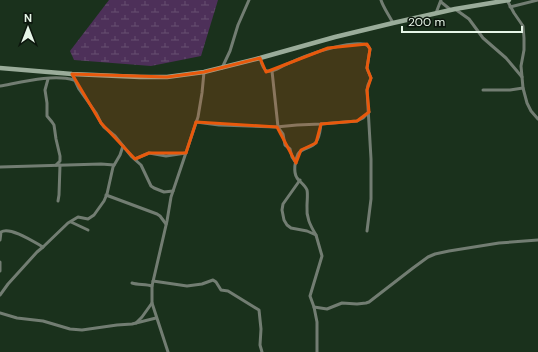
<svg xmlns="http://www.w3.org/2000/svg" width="538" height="352" font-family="'DM Sans',sans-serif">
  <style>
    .wetland { fill: url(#wetland-marsh) }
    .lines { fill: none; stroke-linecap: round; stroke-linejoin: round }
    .street { stroke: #727d72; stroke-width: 3 }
    .secondary { stroke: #9aac9a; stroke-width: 4.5 }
    .marked { fill: #e8590c; fill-opacity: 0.2; stroke: #e8590c; stroke-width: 3; stroke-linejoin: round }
  </style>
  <defs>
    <pattern id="wetland-marsh" width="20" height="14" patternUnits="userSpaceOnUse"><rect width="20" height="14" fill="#4d3059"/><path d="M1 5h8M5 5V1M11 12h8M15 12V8" fill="none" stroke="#674f71"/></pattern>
  </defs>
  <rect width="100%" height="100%" fill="#1a311c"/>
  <polygon class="wetland" points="109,0 218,0 201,56 151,66 74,60 70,51"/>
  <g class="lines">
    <g class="street">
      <path d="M381,0c2,7 8,15 12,23"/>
      <polyline points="507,0 514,13 523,26 524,38 524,50 521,66 523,88 527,103 531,111 538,119"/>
      <polyline points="441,2 451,10"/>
      <polyline points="510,7 538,0"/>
      <polyline points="455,9 469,19 483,38 506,58 522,77"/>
      <polyline points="436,13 441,0"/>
      <path d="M260,58c1,4 3,12 7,13 6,2 14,-5 20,-7 22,-10 43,-18 67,-20 6,0 13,-2 16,5l-3,19 1,3 3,7 -3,7 -1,5 4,69v40l-4,32"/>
      <polyline points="222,68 230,51 238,25 249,0"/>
      <polyline points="272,71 278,127 283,134 285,145 290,149 292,157 296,163"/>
      <polyline points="72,74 79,89 96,113 101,123 104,127 115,136 132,157 141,165 151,186 154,188 164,192 173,191"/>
      <polyline points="48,79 45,90 47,103 47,116 52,122 54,125 56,139 60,156 60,161 56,165"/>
      <path d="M0,86c22,-4 53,-12 74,-6"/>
      <polyline points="483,90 510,90 523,88"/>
      <polyline points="196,122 219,125 276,127 297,125 321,124 357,121 363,118 369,112"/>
      <polyline points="135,159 149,153 166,156 186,153"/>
      <polyline points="0,167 101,164 114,165"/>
      <polyline points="300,180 283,204 282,210 284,220 287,225 291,228 307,231 316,235 322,256 310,296 314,307 317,322 317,352"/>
      <polyline points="106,195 157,214 160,216 166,224"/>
      <polyline points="58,201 59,195 60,165"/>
      <polyline points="71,222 88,230"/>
      <path d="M316,235c-6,-10 -10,-18 -9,-29 0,-5 1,-11 0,-16 -2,-5 -7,-8 -10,-12 -4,-6 -2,-18 1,-24 4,-7 14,-5 18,-12 4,-5 4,-12 5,-18"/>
      <path d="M0,240l1,-8c9,-6 33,10 42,15"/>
      <polyline points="0,262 0,271"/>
      <polyline points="153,281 187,286 202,284 213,280 216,282 221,290 228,291 259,310 261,329 260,345 262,352"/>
      <path d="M132,283c6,2 14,1 20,3"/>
      <polyline points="0,295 8,284 37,252 43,247 68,223 78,217 88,219 94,215 104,201 107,194 113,167 120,155 123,146"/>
      <polyline points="314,307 327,309 342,303 357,304 366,303 369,302 413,268 428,257 435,254 449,251 499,243 538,240"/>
      <polyline points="0,313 17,318 43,321 70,329 82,330 117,325 132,324 156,318"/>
      <polyline points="136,323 142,317 152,303"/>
      <polyline points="168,352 152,303 152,286 167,221 171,197 198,117 202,93 204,72"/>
    </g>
    <polyline class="secondary" points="0,68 72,74 140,77 167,77 204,72 260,58 335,37 393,23 455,9 509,0"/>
  </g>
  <path class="marked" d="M367,44l3,5 -3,19 4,10 -4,12 2,22 -12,9 -36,3 -5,19 -15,7 -5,13 -19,-36 -81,-5 -10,31h-37l-14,6 -34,-36 -29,-49 95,3 37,-5 56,-14 6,14 62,-24z"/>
  <g transform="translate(28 28)" stroke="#0c160d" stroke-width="3" paint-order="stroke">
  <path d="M0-3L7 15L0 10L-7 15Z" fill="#e6f5e7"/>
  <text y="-6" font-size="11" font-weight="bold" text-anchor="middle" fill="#e6f5e7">N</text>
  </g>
  <path d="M402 26v6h120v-6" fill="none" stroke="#e6f5e7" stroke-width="2"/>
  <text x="408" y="26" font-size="12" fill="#e6f5e7" stroke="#0c160d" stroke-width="3" paint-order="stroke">200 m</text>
</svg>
